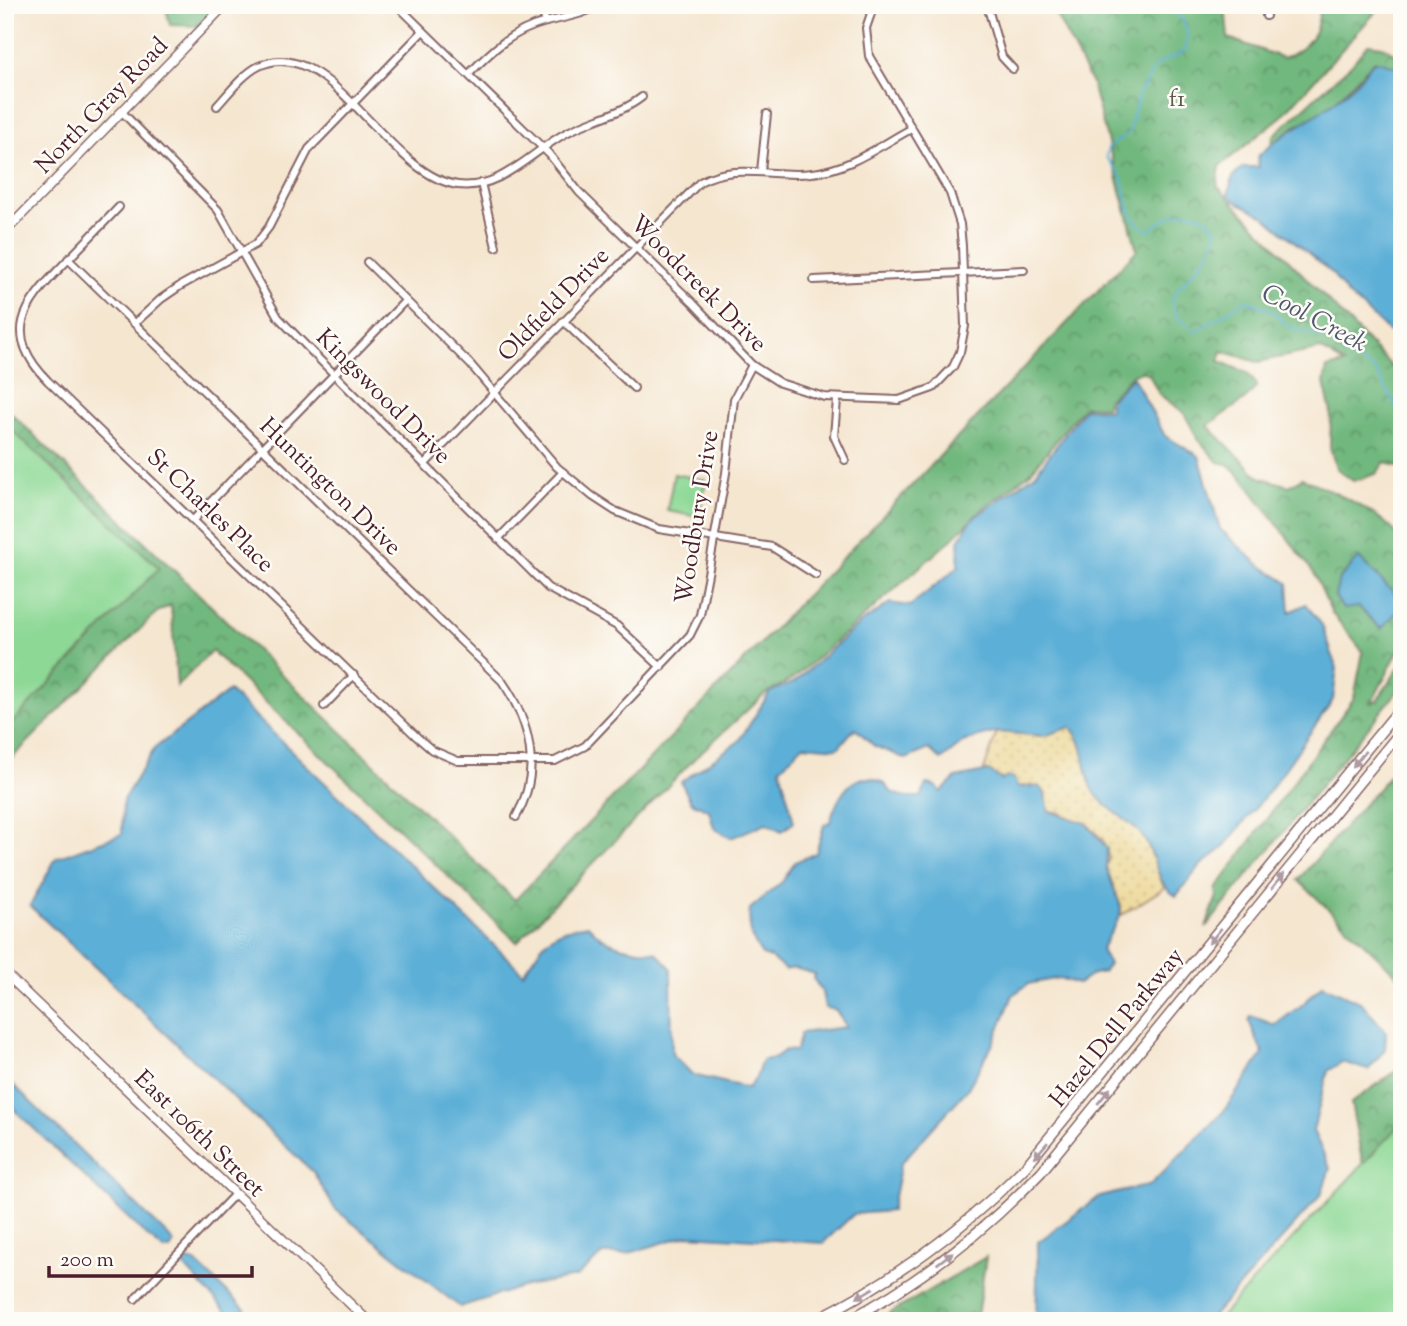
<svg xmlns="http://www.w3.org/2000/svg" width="1407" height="1326" font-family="'Sorts Mill Goudy',serif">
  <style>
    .forest { fill: url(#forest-crowns); stroke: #5e6c54; stroke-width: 2 }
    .sand { fill: url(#sand-dots); stroke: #9c7c64; stroke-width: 2 }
    .park { fill: #8cd894; stroke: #6b7c60; stroke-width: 2 }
    .water { fill: #5bafd7; stroke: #526781; stroke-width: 2 }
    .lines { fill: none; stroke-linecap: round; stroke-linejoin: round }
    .stream { stroke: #5bafd7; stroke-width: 2 }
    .minor-casing { stroke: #866565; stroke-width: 10 }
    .tertiary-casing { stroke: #866565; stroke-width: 11 }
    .secondary-casing { stroke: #866565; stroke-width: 12 }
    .minor { stroke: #fff; stroke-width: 6 }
    .tertiary { stroke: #fff; stroke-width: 8 }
    .secondary { stroke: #fff; stroke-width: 9 }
    .oneway { fill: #ae9aa0 }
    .labels { text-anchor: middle; stroke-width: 5; stroke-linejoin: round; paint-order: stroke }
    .park-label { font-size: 24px; fill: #5e564a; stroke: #fdfcf7 }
    .street-label { font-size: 24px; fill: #4a1f2b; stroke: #fdfcf7 }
    .water-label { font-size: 26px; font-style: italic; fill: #515970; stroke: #fdfcf7 }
  </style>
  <defs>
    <pattern id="forest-crowns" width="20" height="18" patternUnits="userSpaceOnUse" patternTransform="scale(1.75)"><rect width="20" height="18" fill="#71b87e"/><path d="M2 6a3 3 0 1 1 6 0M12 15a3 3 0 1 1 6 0" fill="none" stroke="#5f9567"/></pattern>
    <pattern id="sand-dots" width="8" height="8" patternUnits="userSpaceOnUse" patternTransform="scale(1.75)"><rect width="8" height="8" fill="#eeda9e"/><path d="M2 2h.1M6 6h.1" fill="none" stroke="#cebb88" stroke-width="1.8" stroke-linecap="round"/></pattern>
  </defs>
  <rect width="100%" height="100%" fill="#fdfcf7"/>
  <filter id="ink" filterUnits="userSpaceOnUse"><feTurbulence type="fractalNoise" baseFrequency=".0143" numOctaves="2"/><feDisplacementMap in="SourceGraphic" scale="14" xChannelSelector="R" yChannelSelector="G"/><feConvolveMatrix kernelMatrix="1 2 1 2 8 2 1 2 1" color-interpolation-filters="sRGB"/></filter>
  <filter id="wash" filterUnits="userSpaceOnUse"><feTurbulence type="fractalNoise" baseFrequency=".00686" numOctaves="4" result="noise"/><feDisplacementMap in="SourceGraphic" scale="28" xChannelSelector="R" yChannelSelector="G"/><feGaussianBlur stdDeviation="1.57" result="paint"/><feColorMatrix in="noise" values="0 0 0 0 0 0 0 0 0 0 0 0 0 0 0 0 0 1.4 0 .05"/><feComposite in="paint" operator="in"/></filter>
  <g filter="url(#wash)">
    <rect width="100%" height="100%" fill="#f5e6d0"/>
    <g class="forest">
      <polygon points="165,5 219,5 198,26 170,25"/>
      <path d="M1051,5h174l3,33 55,20c24,-8 38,-26 36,-53h63l-100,111 -62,50 -3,20 185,191v91l-17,-6 -9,12 -23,7 -17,-13 -6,-21 1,-35 -7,-29 3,-15 17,-4 -23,-15 -64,13 -35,-11 -3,10 28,12 10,12c-12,20 -32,25 -49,41l51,51 30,9 13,-8c25,11 91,38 100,66 2,7 0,20 0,27l-5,2 5,5v66l-31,60 7,-5 24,-36v23l-196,241 11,-31 -1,-7 138,-191 9,-46 -31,-39 -18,-40 -71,-94 -15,-15 -10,-2 -20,-23 -14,-26 -25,-19 -10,-20 -8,-3 -8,3 -26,26v7l-23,-1 -54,67 -49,37 -27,27 -160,141 -29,16 -66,60 -182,188 -305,-291 -35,35 -6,-81 -14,7 -152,153v-35l154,-162 -154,-144v-17l510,493 622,-650 -45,-166z"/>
      <polygon points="1368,44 1382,46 1402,58 1402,69 1374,61 1328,109 1292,128 1272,144 1273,136 1352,64"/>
      <polygon points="1402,761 1402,980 1298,880"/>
      <polygon points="1402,1067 1402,1321 1370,1202 1351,1103"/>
      <polygon points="986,1257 977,1316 968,1321 877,1321"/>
    </g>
    <path class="sand" d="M1070,727c17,17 16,43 26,65 6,14 26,21 37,32 17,18 22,42 31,64l-44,28 1,-9 -15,-40 3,-9 -6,-18 -17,-17 -17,-4 -10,-7 -10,-1 -2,-9 -14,-17 -16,2 -33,-17 13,-38 46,4z"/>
    <g class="park">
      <polygon points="5,424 159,568 5,730"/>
      <polygon points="674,474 706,480 699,517 667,511"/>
      <polygon points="1402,1122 1402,1321 1216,1321"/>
    </g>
    <g class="water">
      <path d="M1379,61l23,8v274l-55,-49 -15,-21 -68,-57 -29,-15 -7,-7 5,-17 10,-10h16l-2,-10c36,-34 86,-50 114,-93z"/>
      <path d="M1133,377l32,59 34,20 21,73 37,34 31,20 2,29 16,-8 16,21 15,43 -4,32 -62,89 -49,60 -21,16 -25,31c-21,-13 -18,-36 -31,-56 -12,-19 -34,-27 -48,-44 -16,-21 -8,-51 -27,-69l-26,9 -47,-4 -32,9 -24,19 -12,-11 -23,10 -32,-13 -19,-18 -17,20 -35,-3 -23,23 14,54 -12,9 -16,-8 -35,15 -17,-10 -5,-18 -18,-8 -10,-20 58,-41 31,-49 25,-10 63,-57 32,-22 20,3 48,-39 1,-26 12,-21 64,-46 50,-66 25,2v-10z"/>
      <polygon points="1359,558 1402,601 1402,607 1381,629 1359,607 1343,609 1335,596 1339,579"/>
      <path d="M229,691l294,282c23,-32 23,-42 65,-48 18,22 42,24 68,27l15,16 1,86 21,21 55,13 8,-10 6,-18 13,-2 10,-8 11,1 5,-18 45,-6 -10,-17 -11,-2 -3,-16 -9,-14 2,-4 -21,-6 -9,2 -14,-12 -9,-3c-11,-15 -14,-28 -12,-46l33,-28 12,-19 21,-9 8,-28 6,-3c7,-24 22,-55 52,-40 6,3 2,2 7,8 8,7 21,7 32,7l6,-13 9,2 5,6 15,-14 33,-7 13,9 5,-3 7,1 3,9 21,-1 6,5 5,20 37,12 21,25 -1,19 15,40 -1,9 -19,34 8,14 -6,8 -10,2 -15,10 -19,-6 -31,6 -15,11 -20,49 -26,46 -66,73 -10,48 -37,3 -31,29 -135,-8 -62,19h-23l-27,23 -51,9 -65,21 -125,-98 -22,-37 -283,-266 26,-48 66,-24 1,-34 32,-52z"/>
      <polygon points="1322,985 1362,1003 1386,1032 1385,1049 1368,1070 1342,1062 1328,1071 1313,1131 1330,1168 1321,1195 1208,1321 1036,1321 1038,1242 1099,1197 1150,1185 1223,1112 1263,1054 1249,1021 1251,1016 1275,1025 1303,1004"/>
      <polygon points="5,1077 168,1236 174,1243 170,1249 164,1250 149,1238 5,1101"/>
      <polygon points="183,1259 195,1262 246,1310 249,1321 235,1321 182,1264"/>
    </g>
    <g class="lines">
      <path class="stream" d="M1109,5l15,9c33,-5 69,-14 62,34l-6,6 -23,10 -18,30 -10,38 -21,16 -2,9c5,6 11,13 14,19 10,19 4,46 29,55 22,-20 46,-29 68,-1 -4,30 -31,44 -45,69l4,18 20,14 50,-31 26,11 16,16 42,12 18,16 27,15 27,46"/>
    </g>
  </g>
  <g filter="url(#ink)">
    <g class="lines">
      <defs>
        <g id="minor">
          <polyline points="397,5 549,154 579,192 693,303 752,365 780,383 824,397 899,400 933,388 953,367 960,352 965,326 962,246 960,224 950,193 869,56 866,28 874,5"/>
          <polyline points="540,5 546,22"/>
          <polyline points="987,5 1002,57 1013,69"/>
          <polyline points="1266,16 1267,5"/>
          <path d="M469,74c23,-24 43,-43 77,-52 19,-5 35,-6 52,-17"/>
          <path d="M217,106c12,-13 26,-32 42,-40 71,-34 128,110 199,119 43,5 73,-33 108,-52 25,-14 53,-18 76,-36"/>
          <polyline points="122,112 218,210 278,317 314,354 548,588 617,626 661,667"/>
          <polyline points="761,171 767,114"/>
          <polyline points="481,183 496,247"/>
          <path d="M119,207c-19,20 -38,39 -57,59 -39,40 -60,68 -14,115l369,356 15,13 26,11h97l30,-15 105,-111 10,-20 8,-41 18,-101 8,-74 18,-34"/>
          <path d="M68,259l434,422c29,42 40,90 14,136"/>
          <polyline points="367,262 471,365 557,467 592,496 615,511 659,529 772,547 816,575"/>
          <polyline points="814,280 1024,270"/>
          <polyline points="563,321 634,388"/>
          <polyline points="135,323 161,299 180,286 256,244 269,227 309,149 423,31"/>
          <polyline points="837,400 834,436 845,460"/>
          <path d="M425,464l275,-282c36,-20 73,-4 112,-9 38,-4 67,-27 99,-44"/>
          <polyline points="193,520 405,301"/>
          <polyline points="498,539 563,472"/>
          <polyline points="324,706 354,675"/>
          <polyline points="135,1299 235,1194"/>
        </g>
        <g id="tertiary">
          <polyline points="5,232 225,5"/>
          <polyline points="5,973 368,1321"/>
        </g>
        <g id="secondary">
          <path d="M813,1321c80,-40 150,-91 213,-155l376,-460"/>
          <path d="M847,1321c73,-39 137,-89 194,-149l361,-442"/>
        </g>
      </defs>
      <use href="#minor" class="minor-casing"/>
      <use href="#tertiary" class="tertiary-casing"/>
      <use href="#secondary" class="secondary-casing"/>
      <use href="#minor" class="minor"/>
      <use href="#tertiary" class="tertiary"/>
      <use href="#secondary" class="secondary"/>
    </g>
    <defs><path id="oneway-solid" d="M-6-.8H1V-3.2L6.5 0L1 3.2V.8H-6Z" transform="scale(1.75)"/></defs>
    <g class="oneway">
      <use href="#oneway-solid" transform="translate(1359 759) rotate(129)"/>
      <use href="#oneway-solid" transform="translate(1278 881) rotate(-51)"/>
      <use href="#oneway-solid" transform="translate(1215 936) rotate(129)"/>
      <use href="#oneway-solid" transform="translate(1104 1096) rotate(-51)"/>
      <use href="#oneway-solid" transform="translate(1041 1150) rotate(131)"/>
      <use href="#oneway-solid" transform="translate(945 1258) rotate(-37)"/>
      <use href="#oneway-solid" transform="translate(865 1293) rotate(149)"/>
    </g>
  </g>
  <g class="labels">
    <g class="park-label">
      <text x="1177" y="106">f1</text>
    </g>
    <g class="street-label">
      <text transform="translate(101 105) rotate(-46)" y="8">North Gray Road</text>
      <text transform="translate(699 283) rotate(45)" y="8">Woodcreek Drive</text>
      <text transform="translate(553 304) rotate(-46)" y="8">Oldfield Drive</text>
      <text transform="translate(384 396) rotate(45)" y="8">Kingswood Drive</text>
      <text transform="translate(331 486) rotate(44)" y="8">Huntington Drive</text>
      <text transform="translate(211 510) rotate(44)" y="8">St Charles Place</text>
      <text transform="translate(696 517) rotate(-81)" y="8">Woodbury Drive</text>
      <text transform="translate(1116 1027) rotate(-51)" y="8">Hazel Dell Parkway</text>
      <text transform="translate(200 1133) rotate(44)" y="8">East 106th Street</text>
    </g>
    <g class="water-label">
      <text transform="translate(1315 317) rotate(28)" y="9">Cool Creek</text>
    </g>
  </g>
  <rect width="1407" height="1326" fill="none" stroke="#fdfcf7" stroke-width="28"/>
  <path d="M49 1266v10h203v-10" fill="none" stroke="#4a1f2b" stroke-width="3.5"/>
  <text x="60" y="1266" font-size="21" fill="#4a1f2b" stroke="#fdfcf7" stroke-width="5" paint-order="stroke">200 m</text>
</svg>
